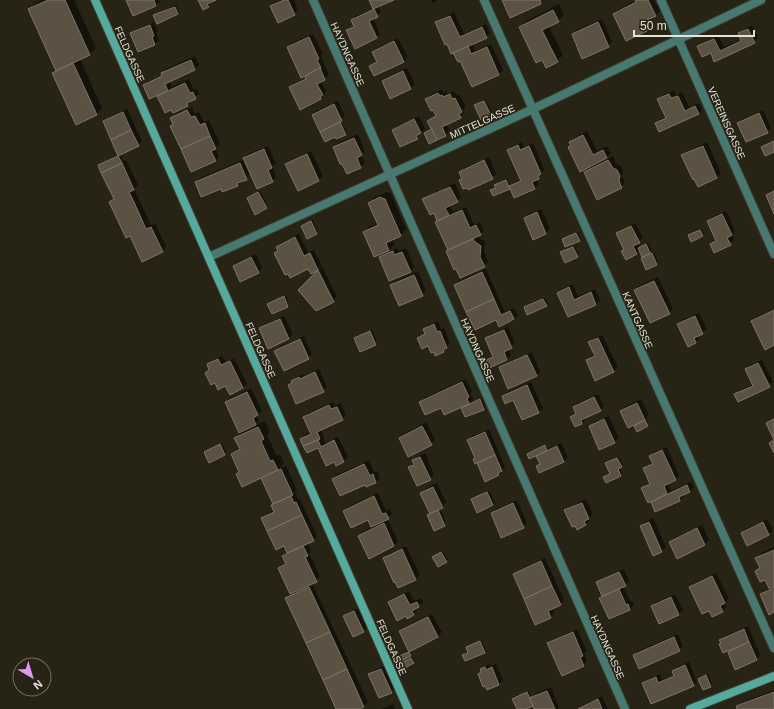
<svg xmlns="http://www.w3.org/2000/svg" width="774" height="709" font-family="Helvetica,sans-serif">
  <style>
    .shadow { fill: #0007 }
    .building { fill: #5c5244; stroke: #7f7465 }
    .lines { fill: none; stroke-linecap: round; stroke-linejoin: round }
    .street-casing { stroke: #423f31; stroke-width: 10 }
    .secondary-casing { stroke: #423f31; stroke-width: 10 }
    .street { stroke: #477971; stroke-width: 8 }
    .secondary { stroke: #55a99d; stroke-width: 8 }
    .labels { text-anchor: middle; stroke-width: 3.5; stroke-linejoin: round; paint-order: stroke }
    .street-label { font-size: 10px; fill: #e5e3da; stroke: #272415 }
  </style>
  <rect width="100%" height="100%" fill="#272415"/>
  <g class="shadow">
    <polygon points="42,0 74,0 96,48 90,54 80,59 102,108 96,115 53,73 57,69 30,9 36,3"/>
    <polygon points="127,0 159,0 160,1 156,5 133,15"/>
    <polygon points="199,0 214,0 208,6"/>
    <polygon points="281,0 294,0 298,10 294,14 272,6 276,2"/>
    <polygon points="370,0 391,0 378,5 381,12 373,18 380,34 376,38 347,31 354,25 352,20 356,16 374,8"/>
    <polygon points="431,0 438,0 432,3"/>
    <polygon points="636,0 654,0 660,11 656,15 650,18 653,25 649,29 626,40 614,14 618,10"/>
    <polygon points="559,4 564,15 558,21 549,26 563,55 557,61 543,58 520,27 526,21"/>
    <polygon points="176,5 179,12 177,14 156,14"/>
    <polygon points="454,12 464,34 486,24 490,33 486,37 472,43 475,51 491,44 503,70 499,74 472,86 461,60 436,23 440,19"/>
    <polygon points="602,19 612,42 608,46 573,34 577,30"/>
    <polygon points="154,22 158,31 156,33 159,40 155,44 132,34 136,30"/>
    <polygon points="752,25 758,38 754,42 715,60 711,51 699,47 703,43 718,36 724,47 742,39 739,34 743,30"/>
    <polygon points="313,34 323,54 321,56 329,75 321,81 326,91 324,93 325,94 321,98 301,108 290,88 294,84 307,78 288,47 292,43"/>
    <polygon points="398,38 408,57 404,61 370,66 377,61 373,52 377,48"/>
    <polygon points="195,56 199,65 195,69 169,81 172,87 189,79 194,90 197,89 199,94 191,100 192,101 188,105 173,112 171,109 165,111 158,94 144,85 148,81 163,75 162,73 166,69"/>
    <polygon points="407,68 415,84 411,88 390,97 383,82 387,78"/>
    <polygon points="442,89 444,93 446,91 447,94 454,91 457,95 459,94 466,107 463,110 464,113 460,117 446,124 450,131 446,135 429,143 425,133 433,129 429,121 436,115 426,99 430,95"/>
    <polygon points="674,91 676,95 682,92 689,107 699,103 702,110 698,114 656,123 660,119 666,116 659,100 663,96"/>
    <polygon points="486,100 492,112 490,114 477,104"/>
    <polygon points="338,101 345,116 341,120 347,132 345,134 313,115 317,111"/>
    <polygon points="192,107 195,114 199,112 204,122 209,120 220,144 216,149 219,157 215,161 171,126 174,123 171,118 175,114"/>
    <polygon points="127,109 142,141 138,145 120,154 123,161 126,160 138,185 134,189 151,225 155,223 166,247 162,251 131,235 110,202 114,198 99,165 119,155 104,122 108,118"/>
    <polygon points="763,110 771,128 767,132 738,123 742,119"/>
    <polygon points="419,116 425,129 417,138 393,130 397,126"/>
    <polygon points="587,131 597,151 607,146 611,153 604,161 613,156 616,164 621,166 623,171 622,176 625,183 621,187 585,172 592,165 572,145 570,142 574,138"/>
    <polygon points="358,134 365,151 361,155 365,163 361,167 347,173 334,147 338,143"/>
    <polygon points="522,142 524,147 533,143 544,170 542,172 542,174 536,179 539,184 535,188 515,197 511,187 494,195 492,190 496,187 496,185 497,184 508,179 511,186 514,183 521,180 508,150 512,146"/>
    <polygon points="707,142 721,173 717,177 698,185 683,156 687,152"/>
    <polygon points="268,146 276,163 272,167 276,177 272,181 251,173 238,185 222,188 196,182 200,178 245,159 244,158 248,154"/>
    <polygon points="311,151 323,176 319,180 298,190 286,165 290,161"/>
    <polygon points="489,157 496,174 492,178 468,186 460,180 463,178 460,172 464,168"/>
    <polygon points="455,183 461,197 457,201 450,205 453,212 466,207 474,225 480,222 484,231 477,236 485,242 484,252 488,262 484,266 447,252 449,249 436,222 438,220 434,212 424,200 428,196"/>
    <polygon points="260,191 268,206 267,208 248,198"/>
    <polygon points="387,192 391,193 406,229 400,235 393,239 395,244 386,253 397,248 399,251 406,248 414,267 410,271 380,258 387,251 364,232 370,226 378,223 369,203 375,197"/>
    <polygon points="541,209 550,229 546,233 534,238 525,218 529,214"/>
    <polygon points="726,211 735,231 732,235 734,240 730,244 711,244 717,239 708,221 712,217"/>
    <polygon points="313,220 318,232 307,238 302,226"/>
    <polygon points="635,223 643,238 638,243 640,248 648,243 652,250 643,255 644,257 654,252 658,262 646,268 644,257 640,250 637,253 623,251 625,249 617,234 621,230"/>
    <polygon points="702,229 704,234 703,236 689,235"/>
    <polygon points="578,232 581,239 579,240 563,239"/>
    <polygon points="299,234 308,253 314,250 337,297 333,301 299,290 322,267 311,272 309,268 275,254 279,250 277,247 281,243"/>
    <polygon points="575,246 579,255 577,256 562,252"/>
    <polygon points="256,254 262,268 258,272 234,266 238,262"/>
    <polygon points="486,269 505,312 514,308 518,315 514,319 496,319 455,285 459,281"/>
    <polygon points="418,271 426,291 422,295 391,285 395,281"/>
    <polygon points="658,277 673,309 669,313 636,290 639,286"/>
    <polygon points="573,284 578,296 595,289 600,300 596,304 568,316 558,293 562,289"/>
    <polygon points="286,295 289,304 272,313 268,304"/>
    <polygon points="545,298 548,304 546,305 527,306"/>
    <polygon points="774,309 774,344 752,321 756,317"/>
    <polygon points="699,313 707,329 698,335 699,338 695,342 678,324 682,320"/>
    <polygon points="284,316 293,334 289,338 260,329 264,325"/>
    <polygon points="438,321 441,329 444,328 450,343 443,351 428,345 418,338 426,333 424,329 428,325"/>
    <polygon points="508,327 515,343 508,349 511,355 507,359 488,367 485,361 494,355 486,339 490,335"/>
    <polygon points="372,330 377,342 375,344 355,338"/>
    <polygon points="602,335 618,367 614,371 587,360 595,354 590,342 594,338"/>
    <polygon points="304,336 312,354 308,358 276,351 280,347"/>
    <polygon points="532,352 540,372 536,376 500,368 504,364"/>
    <polygon points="222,356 226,362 234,358 247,384 243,388 230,394 226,385 215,382 206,373 210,369 208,365 212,361"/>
    <polygon points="762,360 773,382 769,386 735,395 739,391 753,384 746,369 750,365"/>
    <polygon points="319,369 327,387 323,391 289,385 296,377 304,374 304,376"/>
    <polygon points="466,379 472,392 470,394 473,399 467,404 482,398 485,407 483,409 462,408 465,405 442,406 420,402 424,398"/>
    <polygon points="531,382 543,408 539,412 523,419 514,399 503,396 507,392"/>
    <polygon points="251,388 262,411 257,415 259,420 254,426 265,421 270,432 267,435 277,456 280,454 284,463 279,469 286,466 297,490 295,492 298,500 300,499 317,536 313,540 308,543 311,551 309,553 320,577 312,583 368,702 364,706 357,709 337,709 286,598 291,594 279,568 286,563 283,556 288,551 285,545 262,518 266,514 274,510 274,504 262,477 237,474 240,471 232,454 240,447 236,438 240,433 226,402 230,398"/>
    <polygon points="598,394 604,406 600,410 585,417 586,419 582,423 575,426 571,418 577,413 574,407 578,403"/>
    <polygon points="641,399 649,415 646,418 649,424 647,425 635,426 638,423 621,411 625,407"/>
    <polygon points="333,402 335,406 341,403 346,415 342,419 321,429 325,443 338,437 348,457 344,461 336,464 318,447 307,452 301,439 305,435 311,432 304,417 308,413"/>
    <polygon points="609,416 619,438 615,442 600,449 590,426 594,422"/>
    <polygon points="426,422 435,440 431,444 400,438 404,434"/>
    <polygon points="489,429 505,467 499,475 468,440 472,436"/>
    <polygon points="222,443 226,452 209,461 205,452"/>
    <polygon points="561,443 568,457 564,461 540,472 537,466 540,463 537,455 528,454 546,444 548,449"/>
    <polygon points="667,447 679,476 675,480 668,483 671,491 691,482 694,487 690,491 683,494 684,496 680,500 656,511 651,500 643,488 651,483 645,469 653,463 650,456 654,452"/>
    <polygon points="425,453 434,475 430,479 410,468 417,457"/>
    <polygon points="619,457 623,465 619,467 622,474 620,475 604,477 611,473 608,462"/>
    <polygon points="369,460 374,472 377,471 380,478 376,482 367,486 366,483 333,479 337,475"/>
    <polygon points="437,483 446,503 440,508 446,523 435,530 428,515 431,513 421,493 425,489"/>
    <polygon points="489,491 495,503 478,512 474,498"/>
    <polygon points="378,493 386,511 390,509 392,514 387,519 398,541 394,545 369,557 359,536 363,532 373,527 368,519 344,511 348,507"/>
    <polygon points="586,499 593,514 589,518 590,520 586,524 577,528 566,511 570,507"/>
    <polygon points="517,500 527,523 523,527 492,513 496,509"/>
    <polygon points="653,518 666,547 662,551 641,526 645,522"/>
    <polygon points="767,519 773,530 769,534 747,544 742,533 746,529"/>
    <polygon points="702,525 709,540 705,544 677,558 670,542 674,538"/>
    <polygon points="406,546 420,575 416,579 384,558 388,554"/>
    <polygon points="774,547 774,611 761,595 770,588 765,579 756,571 760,567 757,558 763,552"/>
    <polygon points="443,551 448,560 438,566 435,555"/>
    <polygon points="545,558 564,600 560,604 552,608 554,613 550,617 514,575 518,571"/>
    <polygon points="624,569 629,581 623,586 630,601 632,601 634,605 630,609 609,618 600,598 603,596 597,583 601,579"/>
    <polygon points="716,573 729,599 724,603 726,607 722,611 690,587 694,583"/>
    <polygon points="409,591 414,601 421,598 423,602 416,608 417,610 413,614 406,615 389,602 393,598"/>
    <polygon points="675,594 683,610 679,614 652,606 656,602"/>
    <polygon points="359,608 368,627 364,631 353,636 344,617 348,613"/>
    <polygon points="432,614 442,632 438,636 410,650 412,653 410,655 402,655 410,651 400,632 404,628"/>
    <polygon points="748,626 760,655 756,659 736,668 728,650 720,640 724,636"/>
    <polygon points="577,629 587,651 584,653 587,661 583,665 548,644 552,640"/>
    <polygon points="678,634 683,646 679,650 634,655 638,651"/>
    <polygon points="481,640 486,650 484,652 463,656 469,652 469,646"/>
    <polygon points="413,657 415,661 413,663 404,662"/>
    <polygon points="689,662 697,682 693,686 644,683 648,679 660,674 662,680 675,674 673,671 677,667"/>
    <polygon points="489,664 490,666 496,664 503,680 499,684 488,689 481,669"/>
    <polygon points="385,665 395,688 391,692 369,675 373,671"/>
    <polygon points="708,674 712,684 710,686 699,679"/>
    <polygon points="551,687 559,707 558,709 535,709 533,705 524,709 518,709 513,699 529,691 531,698 535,694"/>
    <polygon points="774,690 774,709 738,709 737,707 741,703"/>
    <polygon points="602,696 608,709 579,709 582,706"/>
    <polygon points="393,704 395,709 382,709"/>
  </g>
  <g class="building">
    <polygon points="48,0 65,0 90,55 56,71 28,9"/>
    <polygon points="126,0 154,0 156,6 133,16"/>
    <polygon points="198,0 216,0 207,4 209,7 203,10"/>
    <polygon points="284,0 288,0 295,15 278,23 270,6"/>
    <polygon points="369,0 394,0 373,9"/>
    <polygon points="502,0 540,0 541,4 510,18"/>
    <polygon points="635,0 648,0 656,16 645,21 649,30 626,41 613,14 636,2"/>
    <polygon points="175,7 178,14 157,24 153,15"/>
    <polygon points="374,9 378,17 369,21 377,38 355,49 346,30 354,27 351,20"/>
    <polygon points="553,10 559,22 542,30 558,62 546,68 542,60 536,63 519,27"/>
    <polygon points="450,16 460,37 482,27 487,38 451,54 447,44 445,45 435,22"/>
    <polygon points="598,22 609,47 582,59 572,34"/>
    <polygon points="150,25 154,36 152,37 155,45 138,52 130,33"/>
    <polygon points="748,29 755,43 714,62 711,53 702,57 697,46 714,39 720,51 741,41 738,33"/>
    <polygon points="309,37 319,59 317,60 321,68 301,78 287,47"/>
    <polygon points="394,41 404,62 374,76 369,66 377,62 372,52"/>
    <polygon points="468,46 471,54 487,47 499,75 472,87 460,61 458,62 453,53"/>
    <polygon points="191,60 195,70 165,84 168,91 149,99 143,85 162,76 161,73"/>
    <polygon points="73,63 97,115 76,125 52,73"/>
    <polygon points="320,68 325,80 317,84 323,95 320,97 321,99 300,110 289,87 306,79 305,76"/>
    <polygon points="403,71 411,89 390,99 382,81"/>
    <polygon points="185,83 190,93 193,92 196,99 187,103 188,106 173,113 171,110 165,113 157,96"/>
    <polygon points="438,93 440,96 442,95 443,97 450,94 452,99 455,98 462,112 459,114 461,118 442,127 446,136 437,140 427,121 436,116 433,110 431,111 425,99"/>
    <polygon points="669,94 671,98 678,96 685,111 695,106 699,114 659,132 655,123 666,118 657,99"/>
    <polygon points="484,101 491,115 481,120 474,105"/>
    <polygon points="334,104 342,121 320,132 312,115"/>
    <polygon points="187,110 191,117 195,116 200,125 205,123 210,136 181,149 170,126 173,124 170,118"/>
    <polygon points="123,112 131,130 111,140 103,121"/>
    <polygon points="759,113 768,133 746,142 737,123"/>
    <polygon points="414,119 421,133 416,136 418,139 400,147 392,130"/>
    <polygon points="340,122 346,135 336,139 335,137 325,142 320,132"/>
    <polygon points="432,129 437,140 429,144 424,133"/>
    <polygon points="131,130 139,146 118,156 111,140"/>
    <polygon points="583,135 593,155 603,150 607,158 580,172 568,147 571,146 569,142"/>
    <polygon points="210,136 216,149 211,151 216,161 191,172 181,149"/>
    <polygon points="354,138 362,155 357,158 361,168 347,174 342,164 340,164 333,147"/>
    <polygon points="774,141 774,152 765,156 761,147"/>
    <polygon points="518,145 520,150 529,146 541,174 538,176 539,179 532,182 535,189 514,198 509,186 521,181 507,150"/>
    <polygon points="703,146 717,178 698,187 694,179 693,180 681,155"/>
    <polygon points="264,149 272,168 268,170 273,182 257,189 243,158"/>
    <polygon points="307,154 319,181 298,191 285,164"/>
    <polygon points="118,156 122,163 101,173 98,165"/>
    <polygon points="484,160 493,179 468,190 467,188 463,189 459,180 462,179 459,172"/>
    <polygon points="608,160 613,168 617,170 620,176 619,181 622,188 597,200 584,172"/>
    <polygon points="122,163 134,190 129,192 133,200 146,229 151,227 163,252 142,262 130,236 126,238 109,202 114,199 101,173"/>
    <polygon points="240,163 247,180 237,183 238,186 222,192 221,189 201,197 195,182"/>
    <polygon points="506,180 510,189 493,196 490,190 496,188 494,185"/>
    <polygon points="450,187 458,202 445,208 449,215 437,221 434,213 430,215 422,199"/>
    <polygon points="774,191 774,214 766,195"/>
    <polygon points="258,192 267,208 255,215 247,198"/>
    <polygon points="380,197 385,199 401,236 386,243 389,251 374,257 363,232 378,225 368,203"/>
    <polygon points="462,210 470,228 476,225 481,235 448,250 435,222"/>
    <polygon points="537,212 546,234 533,240 524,218"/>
    <polygon points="722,214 732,235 727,238 731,245 714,253 710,244 716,241 707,221"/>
    <polygon points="311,221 317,234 307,239 301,226"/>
    <polygon points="631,226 640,243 633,246 637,254 626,260 621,251 624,250 616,233"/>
    <polygon points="700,230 703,236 691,242 688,235"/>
    <polygon points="576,233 580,241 565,247 562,239"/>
    <polygon points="295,237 304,256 310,253 318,270 311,274 308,269 290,278 288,274 285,275 274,253 278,251 276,247"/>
    <polygon points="473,239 474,241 481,246 480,257 485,267 460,278 456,269 454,270 446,251"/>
    <polygon points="646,244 650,253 642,257 638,248"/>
    <polygon points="573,247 578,257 565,263 560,252"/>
    <polygon points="393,251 394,255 402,252 411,272 389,281 379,257"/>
    <polygon points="652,253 657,265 646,270 641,258"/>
    <polygon points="251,257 259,273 240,282 233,266"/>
    <polygon points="318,270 334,302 316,311 298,290"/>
    <polygon points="482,272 494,299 466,312 454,285"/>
    <polygon points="414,275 423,296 399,306 390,285"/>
    <polygon points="654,281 670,314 650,323 634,290"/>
    <polygon points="569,287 574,300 591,292 596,305 568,317 557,293"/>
    <polygon points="284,296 288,307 272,314 267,304"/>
    <polygon points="494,299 501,315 510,311 514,319 499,327 496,320 475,330 466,312"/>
    <polygon points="543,299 547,306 527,315 524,307"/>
    <polygon points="774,310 774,345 765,350 751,321"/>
    <polygon points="695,316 703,334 694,338 696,343 688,347 677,324"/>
    <polygon points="280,319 289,339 268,349 259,328"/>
    <polygon points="434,324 437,332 440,331 447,348 443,350 444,352 435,356 434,352 431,353 428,346 422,349 417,338 425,334 423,329"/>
    <polygon points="504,330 512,348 504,352 507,360 487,369 484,361 493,357 485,338"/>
    <polygon points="370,331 376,345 360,352 354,338"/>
    <polygon points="598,338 614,372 595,381 586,360 595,356 588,342"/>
    <polygon points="300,339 309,359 284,371 274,351"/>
    <polygon points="527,355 537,376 508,389 499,367"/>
    <polygon points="218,359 221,365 230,361 243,388 230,395 225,386 218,390 215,383 211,385 205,373 209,370 207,364"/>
    <polygon points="758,363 770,387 738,402 734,394 753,386 745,369"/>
    <polygon points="315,372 324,392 296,404 288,385 292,383 291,381 299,377 300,379"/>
    <polygon points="462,382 469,397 467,398 469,404 444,415 441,408 425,415 419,402"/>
    <polygon points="527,385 539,413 522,420 513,400 505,404 502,396"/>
    <polygon points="247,392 258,415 253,418 256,425 239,433 225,402"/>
    <polygon points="594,397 601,411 581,420 582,424 575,427 570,417 576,414 573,407"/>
    <polygon points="480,399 484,410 465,417 461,408"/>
    <polygon points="637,403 645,420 628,428 620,411"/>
    <polygon points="329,405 331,409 337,407 343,420 317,432 320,439 303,446 300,439 311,434 303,417"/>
    <polygon points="604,419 615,443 599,450 589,426"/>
    <polygon points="774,419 774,453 769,443 774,440 766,423"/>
    <polygon points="645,420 648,426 637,432 634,426"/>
    <polygon points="422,426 432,445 408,457 399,438"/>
    <polygon points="258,427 264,439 261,441 270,461 273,460 278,470 242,487 236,474 239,472 231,454 240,449 234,438"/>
    <polygon points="485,432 495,455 475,464 473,459 475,458 467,440"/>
    <polygon points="318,440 321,447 334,440 344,462 336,466 334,462 326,466 318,448 307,453 303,446"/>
    <polygon points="220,444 225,455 209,463 204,452"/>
    <polygon points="545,445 547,451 529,459 527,454"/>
    <polygon points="557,446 564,462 539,473 536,466 540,464 536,456"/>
    <polygon points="662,450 676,480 664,486 667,494 648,503 641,488 650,484 643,468 653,464 649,456"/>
    <polygon points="495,455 502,471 498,473 499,475 485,482 477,463"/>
    <polygon points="420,457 431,480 417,486 408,467 414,465 412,460"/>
    <polygon points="617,458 622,467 618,469 621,476 606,483 603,477 610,474 605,463"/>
    <polygon points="364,464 370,476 373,474 376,483 366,487 365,485 340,496 332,479"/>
    <polygon points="281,469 293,495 273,504 261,478"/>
    <polygon points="687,485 690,492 679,497 680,501 655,512 651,502"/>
    <polygon points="433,487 443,508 430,514 420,493"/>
    <polygon points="487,492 493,505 477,513 471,499"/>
    <polygon points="291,496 294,503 296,502 302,515 267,531 261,518 274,512 271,505"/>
    <polygon points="374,496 382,514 386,513 389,519 371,527 368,520 351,528 343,511"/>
    <polygon points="513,503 524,528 501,538 491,513"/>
    <polygon points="582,503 589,519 584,521 586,525 577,530 575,526 572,527 564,510"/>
    <polygon points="438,510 445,526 434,531 427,515"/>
    <polygon points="302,515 314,541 287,553 284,546 276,550 267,531"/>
    <polygon points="649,522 662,552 653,556 640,526"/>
    <polygon points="763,522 769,535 747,546 741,533"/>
    <polygon points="384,523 394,546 369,559 358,536"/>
    <polygon points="697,528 705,545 677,559 669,542"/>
    <polygon points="303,546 308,556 305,557 317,582 290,594 278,568 286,564 282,556"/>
    <polygon points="402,549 416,580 398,588 395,582 394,583 383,558"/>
    <polygon points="774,550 774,612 769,615 760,594 770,590 765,580 760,582 755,571 760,568 755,558"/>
    <polygon points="441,552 447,562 438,567 432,557"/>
    <polygon points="541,561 552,586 524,599 513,574"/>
    <polygon points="619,572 626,586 602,596 596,582"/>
    <polygon points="712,576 725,603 720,606 723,612 712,617 709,611 702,614 689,587"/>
    <polygon points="552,586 561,605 548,611 551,618 535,625 524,599"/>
    <polygon points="309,587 330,632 306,643 285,598"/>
    <polygon points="619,589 626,605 628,604 630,610 609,619 599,598"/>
    <polygon points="404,594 410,605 417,602 419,607 412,611 414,615 407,619 406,616 397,621 388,602"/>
    <polygon points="671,597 679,615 659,624 651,606"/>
    <polygon points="354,611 364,632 353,637 343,616"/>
    <polygon points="428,617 438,637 409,652 399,631"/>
    <polygon points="744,629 749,642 723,653 719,644 721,643 719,640"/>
    <polygon points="330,632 347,669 323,680 306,643"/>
    <polygon points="573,632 583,656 580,657 584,666 562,676 547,643"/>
    <polygon points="674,637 680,651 639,669 633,655"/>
    <polygon points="480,641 485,653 465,661 462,655 468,653 466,647"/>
    <polygon points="749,642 757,660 735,670 728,652"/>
    <polygon points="409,652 411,656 401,661 399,656"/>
    <polygon points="411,658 414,663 405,668 403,662"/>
    <polygon points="685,665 694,686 651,704 642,683 656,677 658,683 674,676 672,671"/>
    <polygon points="485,667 486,670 492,667 499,685 487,690 485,686 483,687 478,674 481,672 480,669"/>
    <polygon points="347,669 364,707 359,709 336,709 323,680"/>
    <polygon points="381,669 392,693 379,698 368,674"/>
    <polygon points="706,675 711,687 703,690 698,679"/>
    <polygon points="547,691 555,709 534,709 529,698"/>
    <polygon points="527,692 533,706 526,709 517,709 512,699"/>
    <polygon points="774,692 774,709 737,709 736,706"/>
    <polygon points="598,699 602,709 578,709"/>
  </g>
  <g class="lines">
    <defs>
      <g id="street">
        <polyline points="313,0 625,709"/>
        <polyline points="484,0 774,648"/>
        <polyline points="661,0 774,254"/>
        <polyline points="209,257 533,109 761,0"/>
      </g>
      <g id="secondary">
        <polyline points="95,0 408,709"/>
        <polyline points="690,709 774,676"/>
      </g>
    </defs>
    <use href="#street" class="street-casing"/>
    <use href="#secondary" class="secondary-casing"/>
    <use href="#street" class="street"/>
    <use href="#secondary" class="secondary"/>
  </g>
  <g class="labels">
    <g class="street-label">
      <text transform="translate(130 54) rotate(66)" y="4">FELDGASSE</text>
      <text transform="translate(348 54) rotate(66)" y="4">HAYDNGASSE</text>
      <text transform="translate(482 121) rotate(-24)" y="4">MITTELGASSE</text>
      <text transform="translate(727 123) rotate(66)" y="4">VEREINSGASSE</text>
      <text transform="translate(638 320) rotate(66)" y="4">KANTGASSE</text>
      <text transform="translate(261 350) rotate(66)" y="4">FELDGASSE</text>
      <text transform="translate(478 350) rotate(66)" y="4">HAYDNGASSE</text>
      <text transform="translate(392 647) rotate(66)" y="4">FELDGASSE</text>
      <text transform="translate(608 647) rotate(66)" y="4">HAYDNGASSE</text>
    </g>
  </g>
  <g transform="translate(32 677) rotate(142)"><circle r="19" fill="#272415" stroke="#737064"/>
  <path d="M0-3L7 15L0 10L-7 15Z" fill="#df98f2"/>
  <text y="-6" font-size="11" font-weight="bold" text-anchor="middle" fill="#e5e3da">N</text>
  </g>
  <path d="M634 30v6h120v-6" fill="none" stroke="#e5e3da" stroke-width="2"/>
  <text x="640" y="30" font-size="12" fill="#e5e3da" stroke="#272415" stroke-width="3" paint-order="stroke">50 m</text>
</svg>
